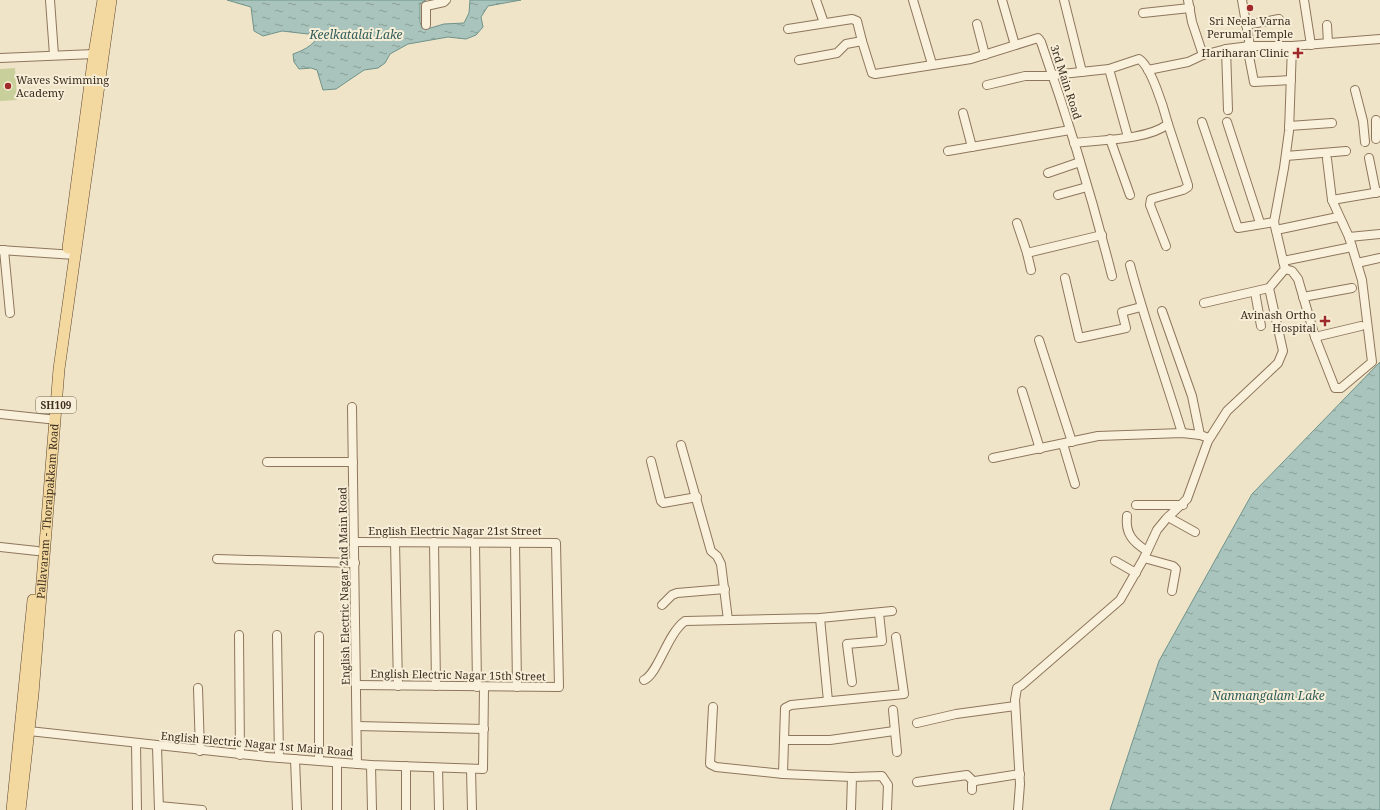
<svg xmlns="http://www.w3.org/2000/svg" width="1380" height="810" font-family="'Noto Serif',serif">
  <style>
    .pitch { fill: #c9cf9b }
    .water { fill: url(#water-ripples); stroke: #6f938a }
    .lines { fill: none; stroke-linecap: round; stroke-linejoin: round }
    .minor-casing { stroke: #8d765c; stroke-width: 10 }
    .major-casing { stroke: #5b4430; stroke-width: 12 }
    .minor { stroke: #faf1dc; stroke-width: 8 }
    .major { stroke: #f3d9a0; stroke-width: 11 }
    .poi-dot { fill: #9e2a2b; stroke: #f7eed8; stroke-width: 1.5 }
    .labels { text-anchor: middle; stroke-width: 4; stroke-linejoin: round; paint-order: stroke }
    .shield { fill: #f7eed8; stroke: #756857; stroke-width: 1 }
    .shield-label { font-size: 10px; font-weight: bold; fill: #3d2e20 }
    .poi-label { font-size: 11px; fill: #3d2e20; stroke: #f7eed8; text-anchor: end }
    .street-label { font-size: 11px; fill: #3d2e20; stroke: #f7eed8 }
    .water-label { font-size: 12px; font-style: italic; fill: #2f5d5a; stroke: #f7eed8 }
  </style>
  <defs>
    <pattern id="water-ripples" width="26" height="14" patternUnits="userSpaceOnUse"><rect width="26" height="14" fill="#a9c4bc"/><path d="M2 4q2-2 4 0t4 0M15 11q2-2 4 0t4 0" fill="none" stroke="#8ba098"/></pattern>
  </defs>
  <rect width="100%" height="100%" fill="#f0e4c8"/>
  <polygon class="pitch" points="15,68 17,100 0,101 0,69"/>
  <g class="water">
    <path d="M227,0h199l-6,4v18l2,6 5,1 17,-5 20,-1 5,-10 1,-13h51l-33,6 -7,11 2,10 -7,8 -10,4 -18,-2 -40,7 -18,10 -5,9 -7,5 -14,2 -28,19 -13,1 -6,-20 -6,-2 -12,1 -5,-7 -1,-8c12,-4 25,-11 27,-24l-6,-2 -6,6 -26,-3 -19,5 -9,-5 -3,-24z"/>
    <polygon points="1380,362 1380,810 1110,810 1159,661 1252,494"/>
  </g>
  <g class="lines">
    <defs>
      <g id="minor">
        <polyline points="50,0 54,55"/>
        <polyline points="816,0 824,23"/>
        <polyline points="913,0 932,64"/>
        <polyline points="1002,0 1015,45"/>
        <polyline points="1064,0 1082,72"/>
        <polyline points="1188,0 1192,22 1203,55"/>
        <polyline points="1242,0 1250,46"/>
        <polyline points="1304,0 1311,45"/>
        <polyline points="1143,13 1190,8"/>
        <polyline points="977,24 985,55"/>
        <polyline points="426,25 426,6 444,2 446,0"/>
        <polyline points="1246,25 1279,19"/>
        <polyline points="1327,25 1328,43"/>
        <polyline points="788,29 852,19 857,21 862,41"/>
        <polyline points="1247,46 1254,82 1291,80"/>
        <polyline points="1292,46 1380,39"/>
        <polyline points="1226,49 1228,110"/>
        <polyline points="0,58 94,54"/>
        <path d="M799,60l38,-7 9,-9 16,-3 10,32 3,1 96,-15 67,-21 3,4c27,77 51,155 71,234"/>
        <polyline points="1109,69 1128,137"/>
        <path d="M1053,75l56,-6 30,-10c12,7 25,50 29,65 -20,16 -68,16 -94,19"/>
        <polyline points="987,85 1025,76 1053,76"/>
        <polyline points="1355,90 1363,121 1365,142"/>
        <polyline points="963,113 972,147"/>
        <polyline points="1202,122 1238,228 1274,222"/>
        <polyline points="1227,122 1260,223"/>
        <polyline points="1289,126 1332,123"/>
        <polyline points="1110,139 1130,195"/>
        <polyline points="1376,139 1376,120"/>
        <polyline points="948,151 1070,130"/>
        <polyline points="1286,156 1346,151"/>
        <polyline points="1369,158 1376,193"/>
        <polyline points="1048,173 1080,162"/>
        <polyline points="1058,195 1087,187"/>
        <polyline points="1332,200 1380,192"/>
        <polyline points="1017,223 1027,253"/>
        <polyline points="1276,230 1338,217"/>
        <polyline points="1349,237 1380,234"/>
        <polyline points="1166,246 1150,205 1151,199 1183,190 1188,187 1188,185 1168,124"/>
        <polyline points="0,250 75,255"/>
        <polyline points="4,250 10,313"/>
        <polyline points="1283,261 1352,247"/>
        <polyline points="1357,263 1380,258"/>
        <path d="M1130,265c15,57 35,112 52,168"/>
        <polyline points="1285,269 1292,271 1298,279 1315,337 1335,388 1341,388 1372,362 1362,280 1349,237 1332,200 1327,159"/>
        <polyline points="1031,270 1027,253 1102,235"/>
        <polyline points="1065,278 1079,338 1126,328 1122,312 1141,307"/>
        <polyline points="1255,292 1261,326"/>
        <polyline points="1303,297 1352,288"/>
        <polyline points="1204,303 1269,288"/>
        <polyline points="1162,311 1192,396 1200,435"/>
        <polyline points="1315,337 1361,326"/>
        <polyline points="1039,340 1072,442"/>
        <polyline points="1022,391 1040,449"/>
        <polyline points="352,407 357,764"/>
        <polyline points="0,414 48,419"/>
        <polyline points="1063,444 1075,484"/>
        <polyline points="681,445 711,551 717,556 721,564 728,620"/>
        <polyline points="993,458 1098,436 1182,433 1200,435 1209,438"/>
        <polyline points="651,461 661,501 663,503 697,497"/>
        <polyline points="267,462 353,462"/>
        <polyline points="1136,505 1183,505"/>
        <path d="M1127,516c-2,18 6,26 20,35"/>
        <polyline points="1168,517 1195,532"/>
        <polyline points="354,542 556,543 559,687 356,685"/>
        <polyline points="395,542 398,686"/>
        <polyline points="434,542 436,686"/>
        <polyline points="475,543 477,687"/>
        <polyline points="515,543 517,687"/>
        <polyline points="0,547 37,551"/>
        <polyline points="1144,558 1173,566 1176,569 1172,591"/>
        <polyline points="217,559 355,563"/>
        <polyline points="1115,561 1136,573"/>
        <polyline points="662,605 672,595 677,593 725,589"/>
        <polyline points="820,618 828,701"/>
        <polyline points="239,635 240,755"/>
        <polyline points="277,635 279,758"/>
        <polyline points="319,636 319,761"/>
        <path d="M644,680c14,-6 23,-46 41,-59l135,-3 72,-7"/>
        <polyline points="852,682 847,644 882,641 879,613"/>
        <polyline points="198,688 200,751"/>
        <polyline points="713,707 710,764 716,767 783,774"/>
        <polyline points="893,710 897,752"/>
        <polyline points="917,723 956,714 1015,706"/>
        <polyline points="357,726 484,729"/>
        <polyline points="29,731 267,757 371,765 483,769 484,687"/>
        <polyline points="785,740 830,740 894,731"/>
        <polyline points="136,743 137,810"/>
        <polyline points="157,746 159,810"/>
        <polyline points="295,759 297,810"/>
        <polyline points="371,765 372,810"/>
        <polyline points="406,766 406,810"/>
        <polyline points="438,768 439,810"/>
        <polyline points="471,769 472,810"/>
        <polyline points="852,777 783,774 785,708 791,705 904,694 896,637"/>
        <polyline points="917,782 967,775 974,782"/>
        <polyline points="972,790 972,784 975,781 1020,774"/>
        <polyline points="159,806 202,810"/>
        <polyline points="337,810 337,763"/>
        <polyline points="851,810 852,777 882,776 888,785 887,810"/>
        <polyline points="1018,810 1020,784 1015,700 1017,688 1022,685 1120,600 1144,558 1157,530 1166,519 1187,499 1208,441 1227,411 1278,363 1283,351 1269,288 1285,269 1274,222 1284,168 1289,131 1292,46 1250,46 1226,49 1203,55 1188,62 1148,70"/>
      </g>
      <g id="major">
        <polyline points="68,248 94,54 103,0"/>
        <polyline points="12,810 33,600"/>
        <path id="s1" d="M20,810l13,-116 26,-325 52,-369"/>
      </g>
    </defs>
    <use href="#minor" class="minor-casing"/>
    <use href="#major" class="major-casing"/>
    <use href="#minor" class="minor"/>
    <use href="#major" class="major"/>
  </g>
  <g class="poi-dot">
    <circle cx="1250" cy="8" r="4"/>
    <path d="M1296 47h4v4h4v4h-4v4h-4v-4h-4v-4h4z"/>
    <circle cx="8" cy="86" r="4"/>
    <path d="M1323 315h4v4h4v4h-4v4h-4v-4h-4v-4h4z"/>
  </g>
  <g class="labels">
    <rect class="shield" x="36" y="397" width="40" height="16" rx="3"/>
    <g class="shield-label">
      <text x="56" y="409">SH109</text>
    </g>
    <g class="poi-label">
      <text x="1250" y="25" text-anchor="middle">Sri Neela Varna<tspan x="1250" dy="13">Perumal Temple</tspan></text>
      <text x="1289" y="57">Hariharan Clinic</text>
      <text x="16" y="84" text-anchor="start">Waves Swimming<tspan x="16" dy="13">Academy</tspan></text>
      <text x="1316" y="319">Avinash Ortho<tspan x="1316" dy="13">Hospital</tspan></text>
    </g>
    <g class="street-label">
      <text transform="translate(1066 82) rotate(72)" y="4">3rd Main Road</text>
      <text dy="4" stroke="none"><textPath href="#s1" startOffset="300">Pallavaram - Thoraipakkam Road</textPath></text>
      <text x="455" y="535">English Electric Nagar 21st Street</text>
      <text transform="translate(344 586) rotate(-91)" y="4">English Electric Nagar 2nd Main Road</text>
      <text transform="translate(458 675) rotate(1)" y="4">English Electric Nagar 15th Street</text>
      <text transform="translate(257 744) rotate(5)" y="4">English Electric Nagar 1st Main Road</text>
    </g>
    <g class="water-label">
      <text x="356" y="39">Keelkatalai Lake</text>
      <text x="1268" y="700">Nanmangalam Lake</text>
    </g>
  </g>
</svg>
